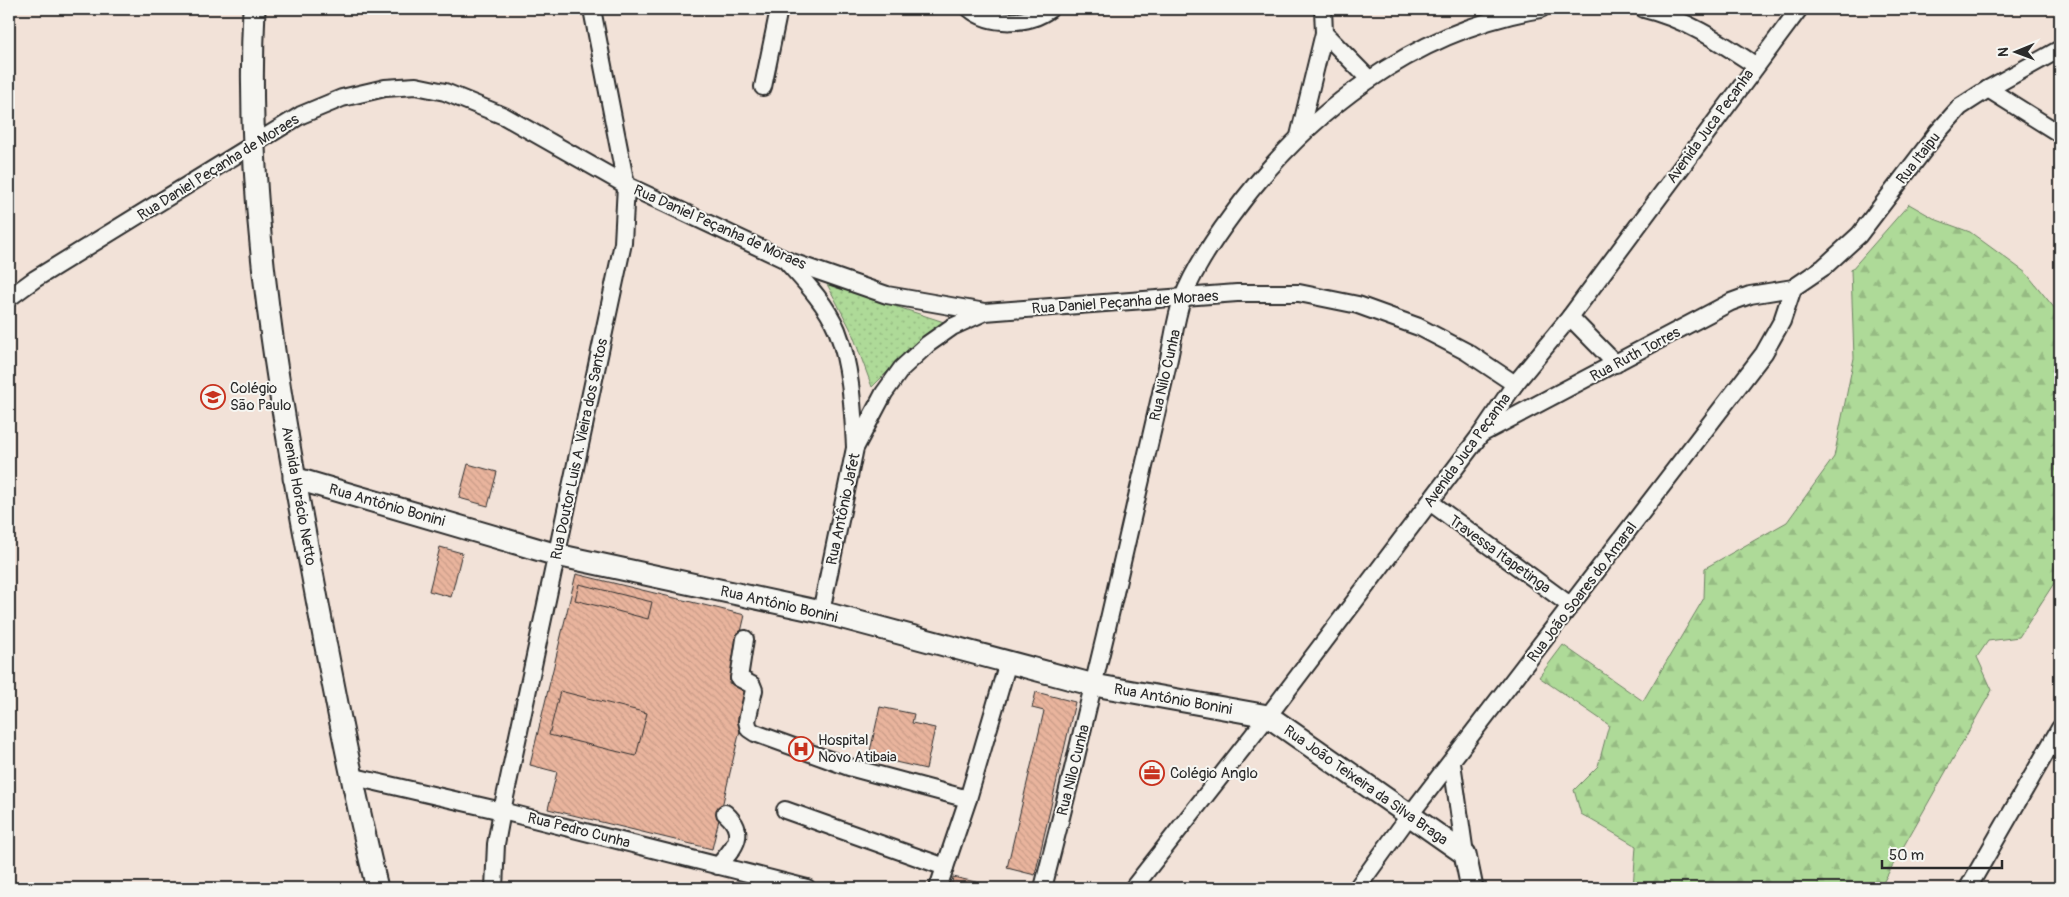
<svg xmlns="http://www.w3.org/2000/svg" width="2069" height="897" font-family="Pangolin,sans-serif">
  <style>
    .forest { fill: url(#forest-firs); stroke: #6c8262 }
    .park { fill: url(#park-dots); stroke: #6c8262 }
    .building { fill: url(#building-back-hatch); stroke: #2b2b2b }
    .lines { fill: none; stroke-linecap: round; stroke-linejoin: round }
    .minor-casing { stroke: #2b2b2b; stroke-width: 20 }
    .major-casing { stroke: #2b2b2b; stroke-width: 25 }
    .minor { stroke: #f6f6f2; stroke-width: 16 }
    .major { stroke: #f6f6f2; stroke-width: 21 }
    .labels { text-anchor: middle; stroke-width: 4; stroke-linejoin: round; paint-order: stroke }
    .street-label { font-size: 15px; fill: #2b2b2b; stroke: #f6f6f2 }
    .poi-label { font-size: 15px; fill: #2b2b2b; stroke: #f6f6f2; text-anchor: start }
  </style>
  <defs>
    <pattern id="forest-firs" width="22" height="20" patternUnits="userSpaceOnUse" patternTransform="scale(1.25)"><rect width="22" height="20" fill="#aeda98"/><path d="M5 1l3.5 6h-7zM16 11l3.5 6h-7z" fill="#96bb83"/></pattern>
    <pattern id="park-dots" width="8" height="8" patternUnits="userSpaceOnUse" patternTransform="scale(1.25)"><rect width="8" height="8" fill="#aeda98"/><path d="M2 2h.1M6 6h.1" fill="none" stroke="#96bb83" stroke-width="1.8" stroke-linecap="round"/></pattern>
    <pattern id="building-back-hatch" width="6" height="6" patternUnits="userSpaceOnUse" patternTransform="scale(1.25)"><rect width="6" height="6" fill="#e9b49d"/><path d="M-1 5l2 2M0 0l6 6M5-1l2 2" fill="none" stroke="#c89b87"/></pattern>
  </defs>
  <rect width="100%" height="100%" fill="#f2e2d8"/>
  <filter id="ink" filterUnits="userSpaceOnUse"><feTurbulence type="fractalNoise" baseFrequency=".02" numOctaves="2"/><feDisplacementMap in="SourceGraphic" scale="10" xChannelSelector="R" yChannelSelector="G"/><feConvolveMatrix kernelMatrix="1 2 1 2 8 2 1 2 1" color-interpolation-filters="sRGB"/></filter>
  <g filter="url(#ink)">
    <polygon class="forest" points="1909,204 1937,220 1970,232 2026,273 2060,315 2060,574 2019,637 1988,641 1977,657 1992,690 1880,888 1633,888 1636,846 1581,814 1574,790 1598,766 1609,725 1539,677 1563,645 1643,701 1704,598 1705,568 1787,522 1834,457 1854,358 1851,270"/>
    <g class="park">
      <polygon points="988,9 1030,9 1005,13"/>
      <polygon points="827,284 944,322 899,360 872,387 851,330"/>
    </g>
    <g class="building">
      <polygon points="468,464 497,472 488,506 459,498"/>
      <polygon points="440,547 462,553 451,597 429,591"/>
      <polygon points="576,574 745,615 729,683 750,688 712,849 548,809 557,772 530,765"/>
      <polygon points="579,584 652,602 648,619 575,600"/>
      <polygon points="560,691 647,713 636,756 549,735"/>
      <polygon points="1036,692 1075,702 1035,875 1007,868 1044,711 1032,708"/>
      <polygon points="880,707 914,714 912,723 935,728 926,769 869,756"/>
      <polygon points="953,877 994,886 994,888 951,888"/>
    </g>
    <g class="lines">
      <defs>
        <g id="minor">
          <path d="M970,9c20,17 59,16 80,0"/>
          <path d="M1644,9c42,10 76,33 111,56"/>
          <polyline points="1324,33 1369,79"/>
          <polyline points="763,87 779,9"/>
          <polyline points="1988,89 2060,134"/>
          <polyline points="1299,136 1324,33 1323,9"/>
          <path d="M787,262c19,21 39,42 50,68 14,35 16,80 18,117"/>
          <polyline points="9,298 35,279 301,115 342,98 385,88 416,86 445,92 504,116 626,185 786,260 887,295 985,312 1237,293 1299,293 1358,305 1419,327 1467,352 1515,384"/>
          <polyline points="1570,317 1616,364"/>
          <polyline points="1483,433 1731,302 1750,295 1793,288 1824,267 1859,235 1937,133 1960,107 1988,89 2060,49"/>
          <polyline points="1430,502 1571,606"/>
          <polyline points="821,612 855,448 884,393 902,368 928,344 952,327 985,312"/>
          <polyline points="745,639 739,678 752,685 754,690 747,721 749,729 755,733 849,767 968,799"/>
          <polyline points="1452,763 1465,854"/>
          <polyline points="350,776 502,811 807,888"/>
          <polyline points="785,810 945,867"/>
          <path d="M718,866c17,-19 30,-33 7,-53"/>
          <polyline points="494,888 496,844 502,811 623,243 626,185 592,9"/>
          <polyline points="938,888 968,799 1008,662"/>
          <path d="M1043,888c33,-128 64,-257 93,-387 11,-46 21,-92 32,-138 5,-21 7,-43 14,-63 10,-27 33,-62 50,-85 74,-102 182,-185 309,-206"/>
          <polyline points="1133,888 1268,716 1481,434 1515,384 1570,317 1799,9"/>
          <polyline points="1357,888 1409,816 1764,353 1782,321 1793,288"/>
          <polyline points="1968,888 2060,728"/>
        </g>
        <g id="major">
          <path d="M254,9c-9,183 20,362 54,542 21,113 42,225 69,337"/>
          <polyline points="294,478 557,555 821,612 1094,685 1268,716 1465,854 1472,888"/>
        </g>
      </defs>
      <use href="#minor" class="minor-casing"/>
      <use href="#major" class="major-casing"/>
      <use href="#minor" class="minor"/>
      <use href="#major" class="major"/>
    </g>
  </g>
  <defs>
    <symbol id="school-ring" viewBox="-11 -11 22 22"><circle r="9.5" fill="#f6f6f2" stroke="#c8321e" stroke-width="1.5"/><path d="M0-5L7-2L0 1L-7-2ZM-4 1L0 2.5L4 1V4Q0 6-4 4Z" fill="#c8321e"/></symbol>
    <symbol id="hospital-ring" viewBox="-11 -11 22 22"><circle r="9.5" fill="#f6f6f2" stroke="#c8321e" stroke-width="1.5"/><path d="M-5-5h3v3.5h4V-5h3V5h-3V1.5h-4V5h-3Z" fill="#c8321e"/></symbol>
    <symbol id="office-ring" viewBox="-11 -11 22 22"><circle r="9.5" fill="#f6f6f2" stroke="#c8321e" stroke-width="1.5"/><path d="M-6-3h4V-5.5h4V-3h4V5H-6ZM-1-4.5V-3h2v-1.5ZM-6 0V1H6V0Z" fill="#c8321e"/></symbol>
  </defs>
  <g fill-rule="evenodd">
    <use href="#school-ring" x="199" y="383" width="28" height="28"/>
    <use href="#hospital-ring" x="787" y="735" width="28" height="28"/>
    <use href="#office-ring" x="1138" y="759" width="28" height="28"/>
  </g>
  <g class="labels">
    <g class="street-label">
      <text transform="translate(1710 126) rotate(-54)" y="5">Avenida Juca Peçanha</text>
      <text transform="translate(1918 158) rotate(-52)" y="5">Rua Itaipu</text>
      <text transform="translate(218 167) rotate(-32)" y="5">Rua Daniel Peçanha de Moraes</text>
      <text transform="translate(720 227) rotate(24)" y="5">Rua Daniel Peçanha de Moraes</text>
      <text transform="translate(1125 302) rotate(-4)" y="5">Rua Daniel Peçanha de Moraes</text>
      <text transform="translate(1635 354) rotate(-28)" y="5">Rua Ruth Torres</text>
      <text transform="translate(1165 375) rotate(-77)" y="5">Rua Nilo Cunha</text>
      <text transform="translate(579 449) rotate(-78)" y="5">Rua Doutor Luis A. Vieira dos Santos</text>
      <text transform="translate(1467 450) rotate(-54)" y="5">Avenida Juca Peçanha</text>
      <text transform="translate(299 496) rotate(80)" y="5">Avenida Horácio Netto</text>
      <text transform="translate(387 505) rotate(16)" y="5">Rua Antônio Bonini</text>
      <text transform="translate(843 509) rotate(-78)" y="5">Rua Antônio Jafet</text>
      <text transform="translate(1500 554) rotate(36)" y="5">Travessa Itapetinga</text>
      <text transform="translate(1582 592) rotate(-53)" y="5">Rua João Soares do Amaral</text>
      <text transform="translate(779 604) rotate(13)" y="5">Rua Antônio Bonini</text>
      <text transform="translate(1173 699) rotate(10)" y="5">Rua Antônio Bonini</text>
      <text transform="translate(1073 770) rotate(-76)" y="5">Rua Nilo Cunha</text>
      <text transform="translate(1366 785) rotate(35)" y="5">Rua João Teixeira da Silva Braga</text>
      <text transform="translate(579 830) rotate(14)" y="5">Rua Pedro Cunha</text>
    </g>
    <g class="poi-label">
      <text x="230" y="393">Colégio<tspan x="230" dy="17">São Paulo</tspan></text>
      <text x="818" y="745">Hospital<tspan x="818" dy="17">Novo Atibaia</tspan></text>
      <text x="1170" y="778">Colégio Anglo</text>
    </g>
  </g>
  <rect width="2069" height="897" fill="none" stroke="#f6f6f2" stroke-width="30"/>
  <rect x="15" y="15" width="2039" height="867" fill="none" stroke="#2b2b2b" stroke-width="2" filter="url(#ink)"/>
  <g transform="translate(2016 52) rotate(269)" stroke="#f6f6f2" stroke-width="4" paint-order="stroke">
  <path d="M0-4L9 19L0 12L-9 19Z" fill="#2b2b2b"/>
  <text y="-8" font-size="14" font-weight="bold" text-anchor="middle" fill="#2b2b2b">N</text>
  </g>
  <path d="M1882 860v8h120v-8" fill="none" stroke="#2b2b2b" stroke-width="2.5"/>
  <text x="1889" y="860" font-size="15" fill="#2b2b2b" stroke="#f6f6f2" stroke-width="4" paint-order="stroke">50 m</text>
</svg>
